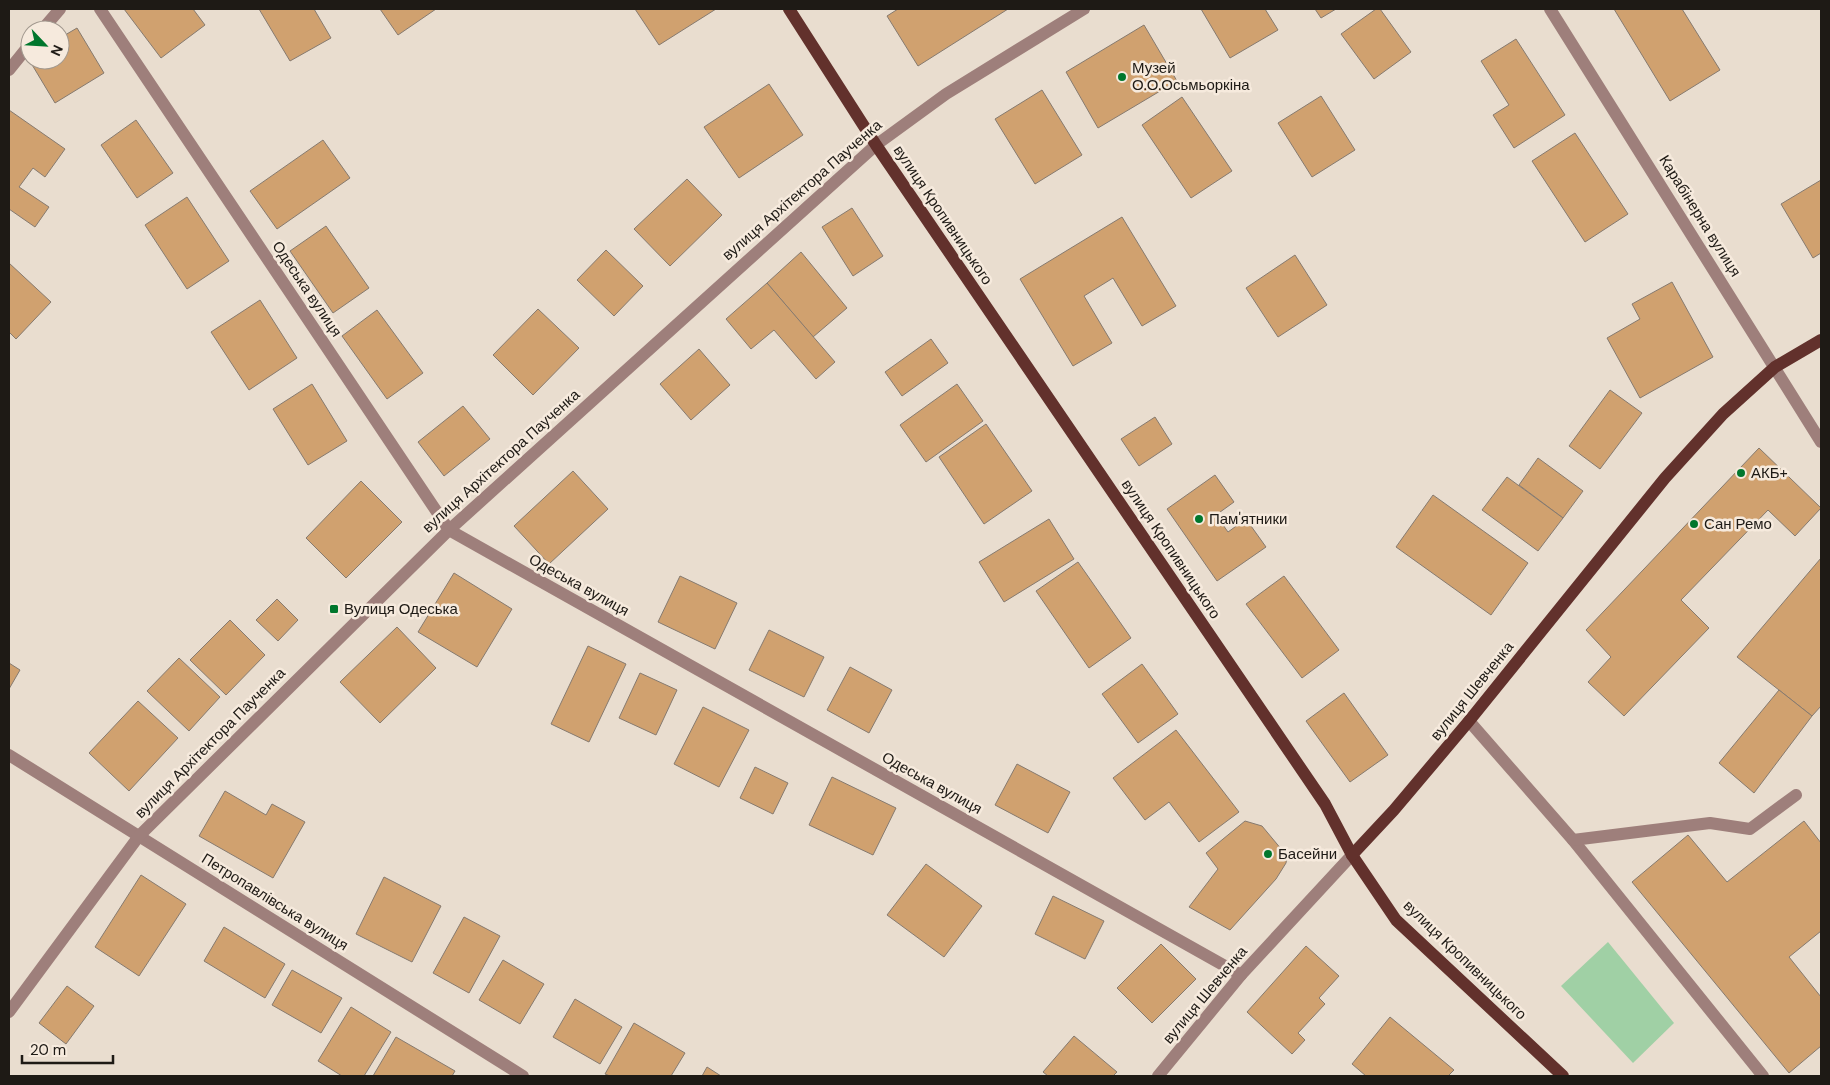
<svg xmlns="http://www.w3.org/2000/svg" width="1830" height="1085" font-family="'DM Sans',sans-serif">
  <style>
    .green { fill: #a0d0a5 }
    .building { fill: #d0a16f; stroke: #867a6f }
    .lines { fill: none; stroke-linecap: round; stroke-linejoin: round }
    .minor { stroke: #9e7f7b; stroke-width: 12 }
    .major { stroke: #62312c; stroke-width: 12 }
    .poi-dot { fill: #00772d; stroke: #f6eadd; stroke-width: 2 }
    .labels { text-anchor: middle; stroke-width: 5; stroke-linejoin: round; paint-order: stroke }
    .poi-label { font-size: 15px; fill: #1e1a15; stroke: #f6eadd; text-anchor: start }
    .street-label { font-size: 15px; fill: #1e1a15; stroke: #f6eadd }
  </style>
  <rect width="100%" height="100%" fill="#e9ddcf"/>
  <polygon class="green" points="1608,942 1674,1023 1633,1063 1561,986"/>
  <g class="building">
    <polygon points="124,9 193,9 205,25 161,58"/>
    <polygon points="259,9 314,9 331,38 290,61"/>
    <polygon points="380,9 436,9 398,35"/>
    <polygon points="635,9 716,9 659,45"/>
    <polygon points="898,9 1008,9 918,66 887,16"/>
    <polygon points="1201,9 1265,9 1278,30 1230,58"/>
    <polygon points="1315,9 1336,9 1321,18"/>
    <polygon points="1376,9 1380,9 1411,52 1374,79 1341,34"/>
    <polygon points="1614,9 1682,9 1720,70 1670,101"/>
    <polygon points="1144,25 1177,81 1098,128 1066,72"/>
    <polygon points="77,28 104,73 55,103 28,58 30,56 30,60 60,60 60,38"/>
    <polygon points="1516,39 1565,115 1514,148 1493,115 1509,105 1481,61"/>
    <polygon points="769,84 803,135 739,178 704,127"/>
    <polygon points="1042,90 1082,155 1035,184 995,119"/>
    <polygon points="1321,96 1355,150 1312,177 1278,123"/>
    <polygon points="1182,97 1232,171 1191,198 1142,125"/>
    <polygon points="9,110 65,149 45,177 33,168 19,187 49,207 35,227 9,209"/>
    <polygon points="136,120 173,173 137,198 101,145"/>
    <polygon points="1575,133 1628,214 1585,242 1532,161"/>
    <polygon points="323,140 350,178 277,229 250,191"/>
    <polygon points="687,179 722,215 670,266 634,229"/>
    <polygon points="1821,180 1821,253 1813,258 1781,204"/>
    <polygon points="187,197 229,261 187,289 145,225"/>
    <polygon points="852,208 883,256 853,276 822,227"/>
    <polygon points="1122,217 1176,306 1142,326 1113,278 1084,296 1112,343 1073,366 1020,279"/>
    <polygon points="326,226 369,288 333,313 290,251"/>
    <polygon points="606,250 643,286 614,316 577,280"/>
    <polygon points="801,252 847,308 813,337 767,283"/>
    <polygon points="1295,255 1327,305 1278,337 1246,288"/>
    <polygon points="9,263 51,302 16,339 9,332"/>
    <polygon points="1672,282 1713,357 1640,398 1607,338 1640,319 1632,304"/>
    <polygon points="767,283 835,362 816,379 774,330 751,349 726,319"/>
    <polygon points="260,300 297,358 249,390 211,332"/>
    <polygon points="538,309 579,348 533,395 493,355"/>
    <polygon points="377,310 423,373 387,399 342,336"/>
    <polygon points="931,339 948,363 902,396 885,372"/>
    <polygon points="699,349 730,385 691,420 660,384"/>
    <polygon points="312,384 347,441 308,465 273,409"/>
    <polygon points="957,384 983,421 926,462 900,425"/>
    <polygon points="1610,390 1642,413 1600,469 1569,446"/>
    <polygon points="463,406 490,439 444,476 418,442"/>
    <polygon points="1155,417 1172,444 1139,466 1121,439"/>
    <polygon points="986,424 1032,491 984,524 939,457"/>
    <polygon points="1759,448 1821,508 1795,536 1768,510 1681,600 1709,628 1624,716 1588,682 1611,657 1586,630"/>
    <polygon points="1538,458 1583,491 1563,518 1519,485"/>
    <polygon points="573,471 608,509 549,564 514,526"/>
    <polygon points="1215,475 1234,502 1216,515 1228,532 1246,519 1266,547 1217,581 1167,509"/>
    <polygon points="1507,477 1563,518 1538,551 1482,510"/>
    <polygon points="361,481 402,522 346,578 306,538"/>
    <polygon points="1433,495 1528,563 1491,615 1396,547"/>
    <polygon points="1049,519 1074,559 1004,602 979,562"/>
    <polygon points="1821,558 1821,706 1812,716 1737,657"/>
    <polygon points="1078,562 1131,638 1089,668 1036,591"/>
    <polygon points="454,573 512,609 477,667 418,632"/>
    <polygon points="680,576 737,603 715,649 658,622"/>
    <polygon points="1284,576 1339,650 1302,678 1246,604"/>
    <polygon points="277,599 298,620 278,641 256,620"/>
    <polygon points="230,620 265,655 226,695 190,660"/>
    <polygon points="397,627 436,668 380,723 340,682"/>
    <polygon points="769,630 824,657 804,697 749,670"/>
    <polygon points="588,646 626,664 589,742 551,724"/>
    <polygon points="179,658 220,697 189,731 147,691"/>
    <polygon points="9,663 20,670 9,689"/>
    <polygon points="1142,664 1178,714 1138,743 1102,694"/>
    <polygon points="850,667 892,690 869,733 827,710"/>
    <polygon points="640,673 677,690 656,735 619,718"/>
    <polygon points="1779,690 1812,716 1754,793 1719,763"/>
    <polygon points="1344,693 1388,755 1350,782 1306,721"/>
    <polygon points="138,701 178,738 129,791 89,753"/>
    <polygon points="703,707 749,730 719,787 674,764"/>
    <polygon points="1176,730 1239,812 1199,842 1169,802 1145,820 1113,778"/>
    <polygon points="1017,764 1070,792 1048,833 995,805"/>
    <polygon points="755,767 788,783 773,814 740,798"/>
    <polygon points="832,777 896,808 873,855 809,825"/>
    <polygon points="225,791 266,815 272,804 305,822 273,878 199,836"/>
    <polygon points="1245,821 1262,826 1287,856 1286,863 1276,879 1230,930 1189,907 1218,869 1206,853"/>
    <polygon points="1804,821 1821,843 1821,931 1789,957 1821,997 1821,1046 1789,1073 1632,882 1688,835 1727,882"/>
    <polygon points="926,864 982,906 944,957 887,915"/>
    <polygon points="141,875 186,904 139,976 95,947"/>
    <polygon points="384,877 441,906 412,962 356,934"/>
    <polygon points="1053,896 1104,921 1085,959 1035,934"/>
    <polygon points="464,917 500,936 469,993 433,973"/>
    <polygon points="224,927 285,964 265,998 204,961"/>
    <polygon points="1161,944 1196,979 1152,1023 1117,988"/>
    <polygon points="1306,946 1339,976 1319,998 1325,1004 1298,1033 1305,1040 1292,1054 1247,1012"/>
    <polygon points="503,960 544,984 520,1024 479,1000"/>
    <polygon points="292,970 342,998 321,1033 272,1005"/>
    <polygon points="67,986 94,1006 66,1044 39,1023"/>
    <polygon points="575,999 622,1027 600,1064 553,1037"/>
    <polygon points="351,1007 391,1032 364,1076 342,1076 318,1061"/>
    <polygon points="1390,1017 1454,1070 1448,1076 1366,1076 1352,1064"/>
    <polygon points="634,1023 685,1053 671,1076 610,1076 605,1074"/>
    <polygon points="1074,1036 1117,1072 1113,1076 1048,1076 1043,1072"/>
    <polygon points="396,1037 455,1071 452,1076 373,1076"/>
    <polygon points="707,1067 721,1076 702,1076"/>
  </g>
  <g class="lines">
    <g class="minor">
      <polyline points="100,9 449,530 1241,975"/>
      <polyline points="1550,9 1821,442"/>
      <polyline points="42,30 60,9"/>
      <polyline points="9,70 30,44"/>
      <polyline points="1469,721 1573,840 1763,1076"/>
      <polyline points="9,755 523,1076"/>
      <polyline points="1573,840 1710,823 1750,829 1796,795"/>
      <polyline points="9,1012 139,836 449,530 876,145 946,94 1084,9"/>
      <polyline points="1158,1076 1241,975 1352,855"/>
    </g>
    <g class="major">
      <polyline points="789,9 876,145 1325,804 1352,855 1396,920 1563,1076"/>
      <polyline points="1352,855 1394,810 1469,721 1665,478 1723,414 1775,367 1821,340"/>
    </g>
  </g>
  <g class="poi-dot">
    <circle cx="1122" cy="77" r="5"/>
    <circle cx="1741" cy="473" r="5"/>
    <circle cx="1199" cy="519" r="5"/>
    <circle cx="1694" cy="524" r="5"/>
    <rect x="329" y="604" width="10" height="10" rx="2.5"/>
    <circle cx="1268" cy="854" r="5"/>
  </g>
  <g class="labels">
    <g class="poi-label">
      <text x="1132" y="73">Музей<tspan x="1132" dy="17">О.О.Осьмьоркіна</tspan></text>
      <text x="1751" y="478">АКБ+</text>
      <text x="1209" y="524">Пам'ятники</text>
      <text x="1704" y="529">Сан Ремо</text>
      <text x="344" y="614">Вулиця Одеська</text>
      <text x="1278" y="859">Басейни</text>
    </g>
    <g class="street-label">
      <text transform="translate(802 190) rotate(-41)" y="5">вулиця Архітектора Паученка</text>
      <text transform="translate(943 215) rotate(56)" y="5">вулиця Кропивницького</text>
      <text transform="translate(1700 216) rotate(58)" y="5">Карабінерна вулиця</text>
      <text transform="translate(307 289) rotate(56)" y="5">Одеська вулиця</text>
      <text transform="translate(501 461) rotate(-42)" y="5">вулиця Архітектора Паученка</text>
      <text transform="translate(1171 549) rotate(56)" y="5">вулиця Кропивницького</text>
      <text transform="translate(579 585) rotate(29)" y="5">Одеська вулиця</text>
      <text transform="translate(1472 691) rotate(-51)" y="5">вулиця Шевченка</text>
      <text transform="translate(210 743) rotate(-45)" y="5">вулиця Архітектора Паученка</text>
      <text transform="translate(932 783) rotate(29)" y="5">Одеська вулиця</text>
      <text transform="translate(275 902) rotate(32)" y="5">Петропавлівська вулиця</text>
      <text transform="translate(1465 960) rotate(44)" y="5">вулиця Кропивницького</text>
      <text transform="translate(1205 995) rotate(-50)" y="5">вулиця Шевченка</text>
    </g>
  </g>
  <rect width="1830" height="1085" fill="none" stroke="#1e1a15" stroke-width="20"/>
  <g transform="translate(45 45) rotate(115)"><circle r="24" fill="#f6eadd" stroke="#a0978d"/>
  <path d="M0-4L9 19L0 12L-9 19Z" fill="#00772d"/>
  <text y="-8" font-size="14" font-weight="bold" text-anchor="middle" fill="#1e1a15">N</text>
  </g>
  <path d="M22 1055v8h91v-8" fill="none" stroke="#1e1a15" stroke-width="2.5"/>
  <text x="30" y="1055" font-size="15" fill="#1e1a15" stroke="#f6eadd" stroke-width="4" paint-order="stroke">20 m</text>
</svg>
